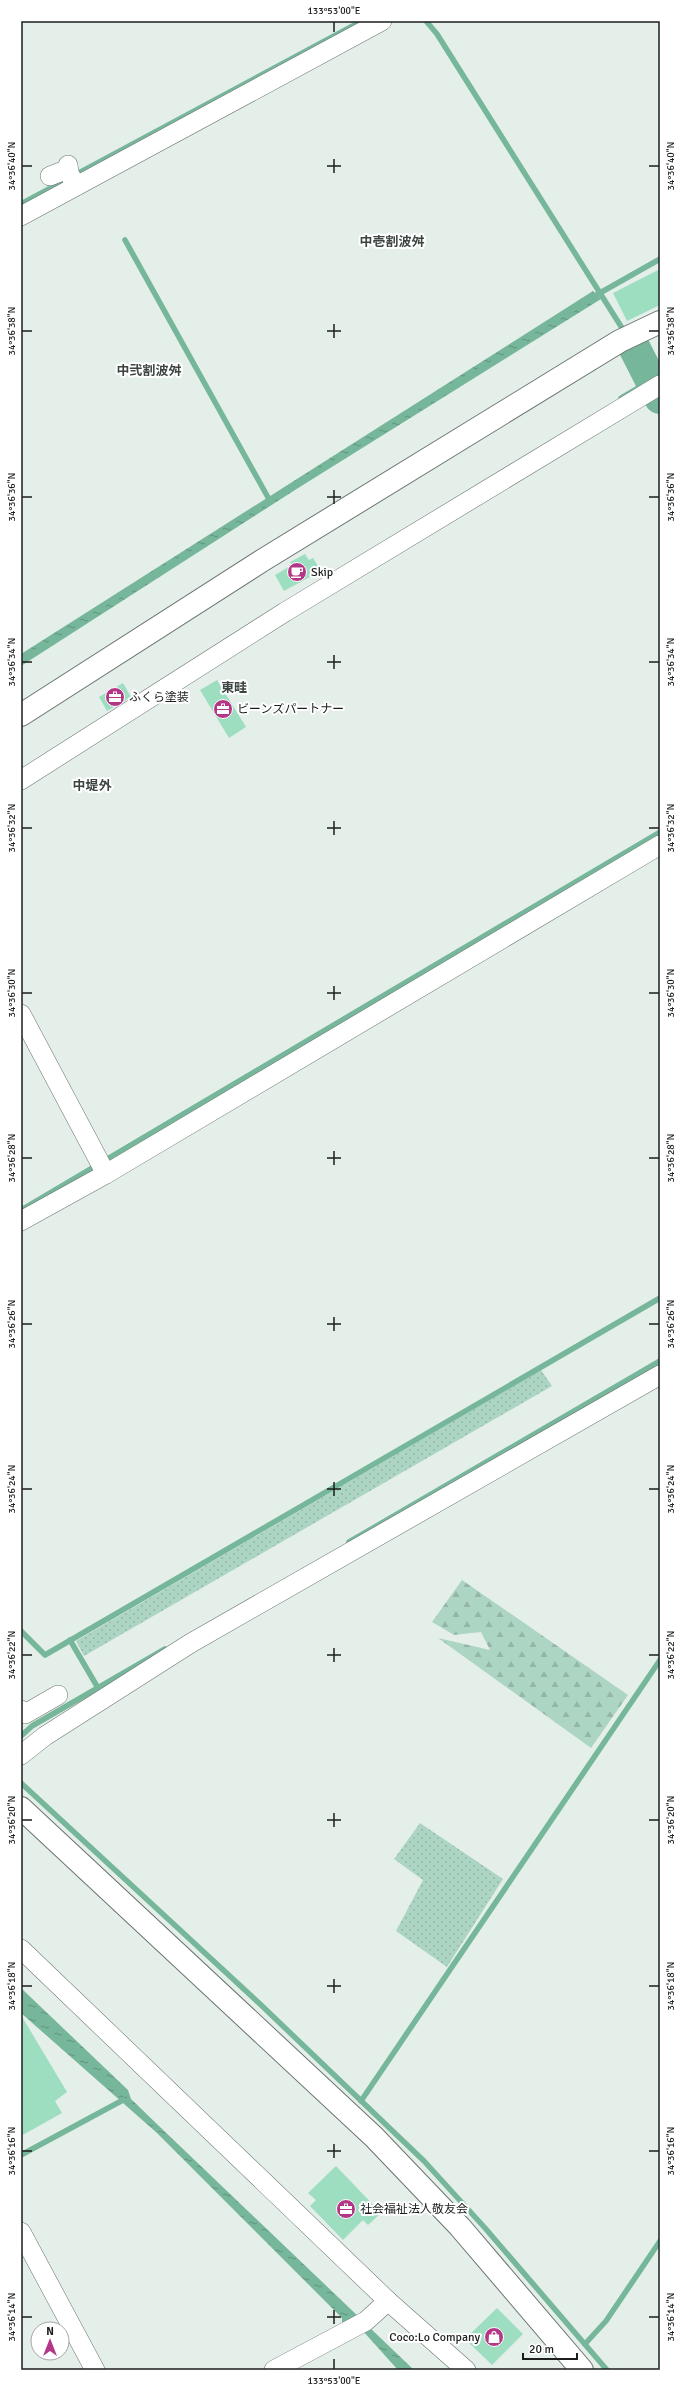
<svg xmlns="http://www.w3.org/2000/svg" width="681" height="2391" font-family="Signika,'Noto Sans JP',sans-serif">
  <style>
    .grass { fill: url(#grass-dots) }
    .forest { fill: url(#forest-firs) }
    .water { fill: url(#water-ripples) }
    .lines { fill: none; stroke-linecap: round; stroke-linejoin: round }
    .stream { stroke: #76b69a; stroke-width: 5.5 }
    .river { stroke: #76b69a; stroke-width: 32 }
    .building { fill: #9ddec1 }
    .street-casing { stroke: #6b7470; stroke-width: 20 }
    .secondary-casing { stroke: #6b7470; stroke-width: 24 }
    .street { stroke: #fff; stroke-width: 19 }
    .secondary { stroke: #fff; stroke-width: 22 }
    .ticks { fill: none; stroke: #1b1e1c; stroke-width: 1.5 }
    .labels { text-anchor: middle; stroke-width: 4; stroke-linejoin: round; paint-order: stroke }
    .poi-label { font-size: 12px; fill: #1b1e1c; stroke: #fff; text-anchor: start }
    .neighbourhood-label { font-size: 13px; font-weight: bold; fill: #3d4541; stroke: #fff }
    .neatline { fill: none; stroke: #1b1e1c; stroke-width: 1.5 }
    .ticks-label { font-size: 10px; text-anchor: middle; fill: #1b1e1c }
  </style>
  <defs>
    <pattern id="grass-dots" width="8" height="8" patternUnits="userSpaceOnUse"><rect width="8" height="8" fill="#add5c3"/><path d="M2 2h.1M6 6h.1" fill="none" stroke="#94b6a7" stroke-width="1.8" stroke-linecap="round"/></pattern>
    <pattern id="forest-firs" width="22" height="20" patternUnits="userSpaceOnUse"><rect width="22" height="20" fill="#add5c3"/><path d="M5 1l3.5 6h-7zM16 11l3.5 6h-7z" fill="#94b6a7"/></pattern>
    <pattern id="water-ripples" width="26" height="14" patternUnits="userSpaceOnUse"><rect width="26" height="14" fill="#76b69a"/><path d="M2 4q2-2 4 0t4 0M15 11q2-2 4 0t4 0" fill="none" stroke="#60937d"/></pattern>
  </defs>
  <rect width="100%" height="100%" fill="#e5efea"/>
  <g class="grass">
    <polygon points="541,1370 552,1386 84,1656 76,1641"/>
    <polygon points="420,1823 503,1879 447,1967 396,1931 423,1880 394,1859"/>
  </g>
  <polygon class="forest" points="462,1580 628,1695 591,1748 438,1638 490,1650 481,1632 454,1635 432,1622"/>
  <g class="water">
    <polygon points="593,291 601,299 295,490 21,666 21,654"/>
    <polygon points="21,1988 128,2090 131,2099 159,2126 361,2319 342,2325 342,2318 157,2133 21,2013"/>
    <polygon points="368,2326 414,2370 398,2370 362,2330"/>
  </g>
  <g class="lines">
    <g class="stream">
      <polyline points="426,21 437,34 622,328"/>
      <polyline points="21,204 362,21"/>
      <polyline points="125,240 270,501"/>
      <polyline points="591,298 660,259"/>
      <polyline points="621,398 660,375"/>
      <polyline points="21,1210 660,832"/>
      <polyline points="349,1542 660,1361"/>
      <polyline points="21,1631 45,1655 660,1298"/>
      <polyline points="70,1640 98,1688"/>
      <polyline points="21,1736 32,1726 165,1649"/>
      <polyline points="21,1783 260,2004 424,2161 485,2228 607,2370"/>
      <polyline points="361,2101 660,1660"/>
      <polyline points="21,2155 123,2100"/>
      <polyline points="585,2344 606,2321 660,2241"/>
    </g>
    <polyline class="river" points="634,347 660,398"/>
  </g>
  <g class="building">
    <polygon points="660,269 660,305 627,321 613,293"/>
    <polygon points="305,554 309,560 313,558 321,571 284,591 275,575 292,565 290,562"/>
    <polygon points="217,680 246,727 229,738 200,690"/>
    <polygon points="123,683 131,697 107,711 99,697"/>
    <polygon points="21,2015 67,2092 55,2101 62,2113 21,2136"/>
    <polygon points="336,2166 381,2213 368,2225 363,2220 343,2240 310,2206 316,2200 308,2193"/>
    <polygon points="497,2308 523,2334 492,2365 465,2339"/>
  </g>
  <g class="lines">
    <defs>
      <g id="street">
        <polyline points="68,165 69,173 76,186"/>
        <polyline points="50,176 68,169"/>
        <polyline points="21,216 382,21"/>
        <polyline points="21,780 285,612 660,385"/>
        <polyline points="21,1014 106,1174"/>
        <polyline points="21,1221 106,1174 660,845"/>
        <polyline points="21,1710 25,1714 58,1695"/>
        <polyline points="21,1755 45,1736 191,1643 660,1375"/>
        <polyline points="21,1949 388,2301 466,2370"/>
        <polyline points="21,2232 95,2370"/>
        <polyline points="274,2370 366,2321 388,2301"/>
      </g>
      <g id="secondary">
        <polyline points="21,715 263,560 620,341 660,322"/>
        <polyline points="21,1808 374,2137 460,2227 582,2370"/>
      </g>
    </defs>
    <use href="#street" class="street-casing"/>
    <use href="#secondary" class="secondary-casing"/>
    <use href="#street" class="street"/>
    <use href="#secondary" class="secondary"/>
  </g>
  <path class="ticks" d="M334,22v10M334,159v14M22,166h10M327,166h14M649,166h10M334,324v14M22,331h10M327,331h14M649,331h10M334,490v14M22,497h10M327,497h14M649,497h10M334,655v14M22,662h10M327,662h14M649,662h10M334,821v14M22,828h10M327,828h14M649,828h10M334,986v14M22,993h10M327,993h14M649,993h10M334,1151v14M22,1158h10M327,1158h14M649,1158h10M334,1317v14M22,1324h10M327,1324h14M649,1324h10M334,1482v14M22,1489h10M327,1489h14M649,1489h10M334,1648v14M22,1655h10M327,1655h14M649,1655h10M334,1813v14M22,1820h10M327,1820h14M649,1820h10M334,1979v14M22,1986h10M327,1986h14M649,1986h10M334,2144v14M22,2151h10M327,2151h14M649,2151h10M334,2310v14M22,2317h10M327,2317h14M649,2317h10M334,2359v10"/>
  <defs>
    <symbol id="cafe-disc" viewBox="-11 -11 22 22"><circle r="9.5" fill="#b43787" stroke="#fff"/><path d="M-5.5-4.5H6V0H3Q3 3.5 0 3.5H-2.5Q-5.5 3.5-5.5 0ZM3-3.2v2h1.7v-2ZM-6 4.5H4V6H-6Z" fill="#fff"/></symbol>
    <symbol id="office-disc" viewBox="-11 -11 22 22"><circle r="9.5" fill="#b43787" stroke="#fff"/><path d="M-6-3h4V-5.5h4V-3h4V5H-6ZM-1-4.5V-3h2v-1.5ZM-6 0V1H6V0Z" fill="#fff"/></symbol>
    <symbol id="shop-disc" viewBox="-11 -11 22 22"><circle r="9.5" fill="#b43787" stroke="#fff"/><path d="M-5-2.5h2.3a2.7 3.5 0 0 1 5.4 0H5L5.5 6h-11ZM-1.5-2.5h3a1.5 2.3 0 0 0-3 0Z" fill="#fff"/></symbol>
  </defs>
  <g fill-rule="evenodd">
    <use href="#cafe-disc" x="286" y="561" width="22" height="22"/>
    <use href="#office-disc" x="104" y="686" width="22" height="22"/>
    <use href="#office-disc" x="212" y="698" width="22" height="22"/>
    <use href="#office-disc" x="335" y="2198" width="22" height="22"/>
    <use href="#shop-disc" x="483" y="2326" width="22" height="22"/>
  </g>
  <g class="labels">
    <g class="poi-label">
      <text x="311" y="576">Skip</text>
      <text x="129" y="701">ふくら塗装</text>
      <text x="237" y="713">ビーンズパートナー</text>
      <text x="360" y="2213">社会福祉法人敬友会</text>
      <text x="480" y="2341" text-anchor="end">Coco:Lo Company</text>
    </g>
    <g class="neighbourhood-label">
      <text x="392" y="246">中壱割波舛</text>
      <text x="149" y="375">中弐割波舛</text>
      <text x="234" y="692">東畦</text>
      <text x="92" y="790">中堤外</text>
    </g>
  </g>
  <rect width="681" height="2391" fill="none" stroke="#ffffff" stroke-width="44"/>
  <g transform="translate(50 2341)"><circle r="19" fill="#ffffff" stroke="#a4a5a4"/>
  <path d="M0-3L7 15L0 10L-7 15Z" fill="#b43787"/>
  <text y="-6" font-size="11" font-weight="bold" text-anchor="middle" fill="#1b1e1c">N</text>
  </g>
  <path d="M523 2353v6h54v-6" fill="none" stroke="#1b1e1c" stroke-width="2"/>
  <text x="529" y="2353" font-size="12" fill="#1b1e1c" stroke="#ffffff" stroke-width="3" paint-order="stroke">20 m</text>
  <rect x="22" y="22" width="637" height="2347" class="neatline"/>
  <g class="ticks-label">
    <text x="334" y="14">133°53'00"E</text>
    <text transform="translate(11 166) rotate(-90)" y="4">34°36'40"N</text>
    <text transform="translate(670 166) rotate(-90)" y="4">34°36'40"N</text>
    <text transform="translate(11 331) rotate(-90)" y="4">34°36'38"N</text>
    <text transform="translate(670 331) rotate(-90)" y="4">34°36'38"N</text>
    <text transform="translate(11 497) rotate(-90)" y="4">34°36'36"N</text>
    <text transform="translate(670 497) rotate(-90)" y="4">34°36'36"N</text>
    <text transform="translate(11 662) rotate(-90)" y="4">34°36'34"N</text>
    <text transform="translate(670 662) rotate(-90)" y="4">34°36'34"N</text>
    <text transform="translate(11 828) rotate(-90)" y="4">34°36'32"N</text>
    <text transform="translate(670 828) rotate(-90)" y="4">34°36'32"N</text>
    <text transform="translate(11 993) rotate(-90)" y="4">34°36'30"N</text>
    <text transform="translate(670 993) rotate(-90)" y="4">34°36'30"N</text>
    <text transform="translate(11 1158) rotate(-90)" y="4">34°36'28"N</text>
    <text transform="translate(670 1158) rotate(-90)" y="4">34°36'28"N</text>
    <text transform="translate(11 1324) rotate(-90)" y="4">34°36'26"N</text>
    <text transform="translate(670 1324) rotate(-90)" y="4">34°36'26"N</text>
    <text transform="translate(11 1489) rotate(-90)" y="4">34°36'24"N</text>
    <text transform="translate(670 1489) rotate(-90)" y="4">34°36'24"N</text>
    <text transform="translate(11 1655) rotate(-90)" y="4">34°36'22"N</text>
    <text transform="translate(670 1655) rotate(-90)" y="4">34°36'22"N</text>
    <text transform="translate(11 1820) rotate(-90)" y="4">34°36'20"N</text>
    <text transform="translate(670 1820) rotate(-90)" y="4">34°36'20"N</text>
    <text transform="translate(11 1986) rotate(-90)" y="4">34°36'18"N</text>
    <text transform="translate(670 1986) rotate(-90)" y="4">34°36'18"N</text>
    <text transform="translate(11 2151) rotate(-90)" y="4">34°36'16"N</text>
    <text transform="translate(670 2151) rotate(-90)" y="4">34°36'16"N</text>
    <text transform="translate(11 2317) rotate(-90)" y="4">34°36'14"N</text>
    <text transform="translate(670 2317) rotate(-90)" y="4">34°36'14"N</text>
    <text x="334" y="2384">133°53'00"E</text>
  </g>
</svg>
